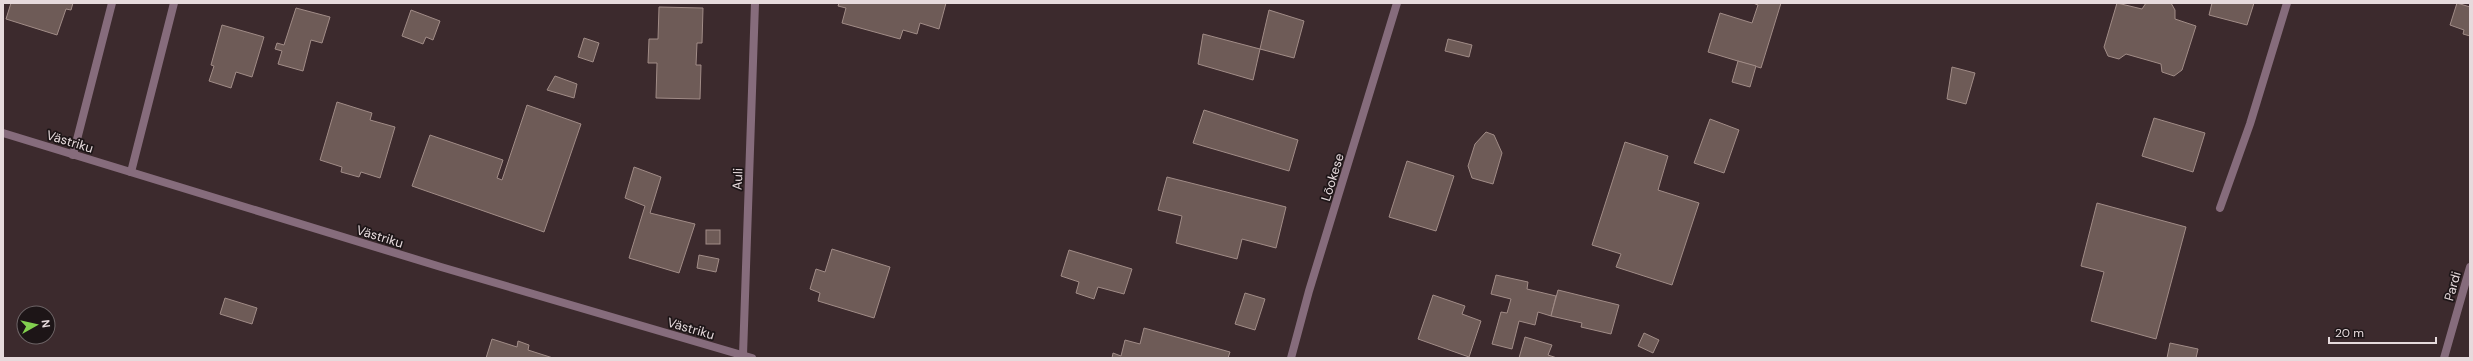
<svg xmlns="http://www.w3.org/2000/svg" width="2473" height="361" font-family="'DM Sans',sans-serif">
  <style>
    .building { fill: #6e5b57; stroke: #a18c87 }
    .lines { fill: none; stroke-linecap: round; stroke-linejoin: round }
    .service { stroke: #866c7c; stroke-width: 8 }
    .minor { stroke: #866c7c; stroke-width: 8 }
    .labels { text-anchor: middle; stroke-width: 3.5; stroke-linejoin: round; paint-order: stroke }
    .street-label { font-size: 13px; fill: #e6dadc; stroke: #1d1517 }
  </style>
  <rect width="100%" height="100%" fill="#3c2a2d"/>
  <g class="building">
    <polygon points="11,3 73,3 71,10 66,9 57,35 6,19"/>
    <polygon points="839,3 946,3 939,29 920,23 917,34 903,30 900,39 842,23 846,8 838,6"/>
    <polygon points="1753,3 1781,3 1761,68 1708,52 1720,13 1752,23 1758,5"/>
    <polygon points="2117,3 2142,9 2146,3 2171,3 2175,10 2175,19 2196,26 2182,70 2174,76 2162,72 2161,64 2126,54 2119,59 2108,56 2104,47"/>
    <polygon points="2212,3 2254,3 2247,25 2209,15"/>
    <polygon points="2457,3 2470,7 2470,36 2463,34 2464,30 2450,25"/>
    <polygon points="659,7 703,8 702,43 697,43 696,65 701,65 700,99 656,98 657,63 648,63 649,39 658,39"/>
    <polygon points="296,8 330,17 322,43 311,40 303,71 278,64 282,51 275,49 277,43 284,45"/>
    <polygon points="411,10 440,21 433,40 426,37 423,44 402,36"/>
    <polygon points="1269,10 1304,21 1294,58 1260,49"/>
    <polygon points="222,25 264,37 252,77 236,72 231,88 209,81 214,66 211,65"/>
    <polygon points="1203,34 1260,49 1253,80 1198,64"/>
    <polygon points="584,38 599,43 593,62 578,57"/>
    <polygon points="1448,39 1472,45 1469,57 1445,51"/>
    <polygon points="1738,61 1756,66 1750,87 1732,82"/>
    <polygon points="1952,67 1975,73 1966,104 1947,99"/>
    <polygon points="555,76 577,84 574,98 547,90"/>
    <polygon points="337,102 372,113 370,120 395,127 380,178 361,172 359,177 341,172 342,167 320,160"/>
    <polygon points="527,105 581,124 544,232 412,186 430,135 503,160 497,178 502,180"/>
    <polygon points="1204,110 1298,140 1289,171 1193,143"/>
    <polygon points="2154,118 2205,133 2193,172 2142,156"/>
    <polygon points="1710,119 1739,130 1724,173 1694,163"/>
    <polygon points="1486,132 1494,135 1502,153 1493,184 1472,178 1468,166 1475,144"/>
    <polygon points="1625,142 1668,156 1658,190 1699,203 1672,285 1616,267 1621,254 1592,245"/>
    <polygon points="1407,161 1454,176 1436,231 1389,217"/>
    <polygon points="634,167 661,177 650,213 695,224 679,273 629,258 645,206 625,198"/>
    <polygon points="1167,177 1286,207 1276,248 1242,239 1237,259 1176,243 1182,216 1158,210"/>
    <polygon points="2097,203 2186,227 2156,339 2091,321 2104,272 2081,266"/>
    <rect x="706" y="230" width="14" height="14"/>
    <polygon points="832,249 890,267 874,318 818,301 820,293 810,289 816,269 825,272"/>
    <polygon points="1069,250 1132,269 1124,294 1098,287 1094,299 1076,293 1079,282 1061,276"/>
    <polygon points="699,255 719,259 716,272 697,268"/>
    <polygon points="1496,275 1528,282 1527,289 1556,296 1551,316 1538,312 1535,325 1519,321 1512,349 1492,344 1501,312 1507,313 1511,299 1491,294"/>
    <polygon points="1558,290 1619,305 1611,334 1581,327 1582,323 1551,316"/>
    <polygon points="1245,293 1265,299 1255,330 1235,324"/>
    <polygon points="1433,295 1465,306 1462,314 1481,321 1469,357 1418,339"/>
    <polygon points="225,298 257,308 252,324 220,314"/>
    <polygon points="1144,328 1230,352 1228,358 1112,358 1113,353 1121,356 1125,340 1140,344"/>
    <polygon points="1644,333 1659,340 1653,353 1638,346"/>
    <polygon points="1525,337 1552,345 1548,355 1557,358 1519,358"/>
    <polygon points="492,339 517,347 518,341 529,345 528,350 553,358 486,358"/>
    <polygon points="2170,343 2198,349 2196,358 2167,358"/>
  </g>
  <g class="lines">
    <g class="service">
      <polyline points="73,155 112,3"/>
      <polyline points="131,172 174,3"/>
      <polyline points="2220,208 2250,124 2287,3"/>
    </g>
    <g class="minor">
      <polyline points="3,133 441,267 752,358"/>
      <polyline points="743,355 755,3"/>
      <polyline points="1291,358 1309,291 1397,3"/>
      <polyline points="2444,358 2470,267"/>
    </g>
  </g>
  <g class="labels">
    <g class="street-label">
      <text transform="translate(70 141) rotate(17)" y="5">Västriku</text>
      <text transform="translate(1332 177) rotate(-73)" y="5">Lõokese</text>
      <text transform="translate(737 179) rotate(-88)" y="5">Auli</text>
      <text transform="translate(380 236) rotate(17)" y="5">Västriku</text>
      <text transform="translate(2452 286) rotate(-74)" y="5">Pardi</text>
      <text transform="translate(691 328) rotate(16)" y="5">Västriku</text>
    </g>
  </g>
  <rect width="2473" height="361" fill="none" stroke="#e6dadc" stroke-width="8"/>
  <g transform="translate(36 325) rotate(82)"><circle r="19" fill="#1d1517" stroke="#6d6466"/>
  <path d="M0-3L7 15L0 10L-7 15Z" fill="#82d04f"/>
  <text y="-6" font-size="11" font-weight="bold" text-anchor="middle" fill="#e6dadc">N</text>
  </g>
  <path d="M2329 337v6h107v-6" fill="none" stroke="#e6dadc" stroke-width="2"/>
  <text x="2335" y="337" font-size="12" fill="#e6dadc" stroke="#1d1517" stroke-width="3" paint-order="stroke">20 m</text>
</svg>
